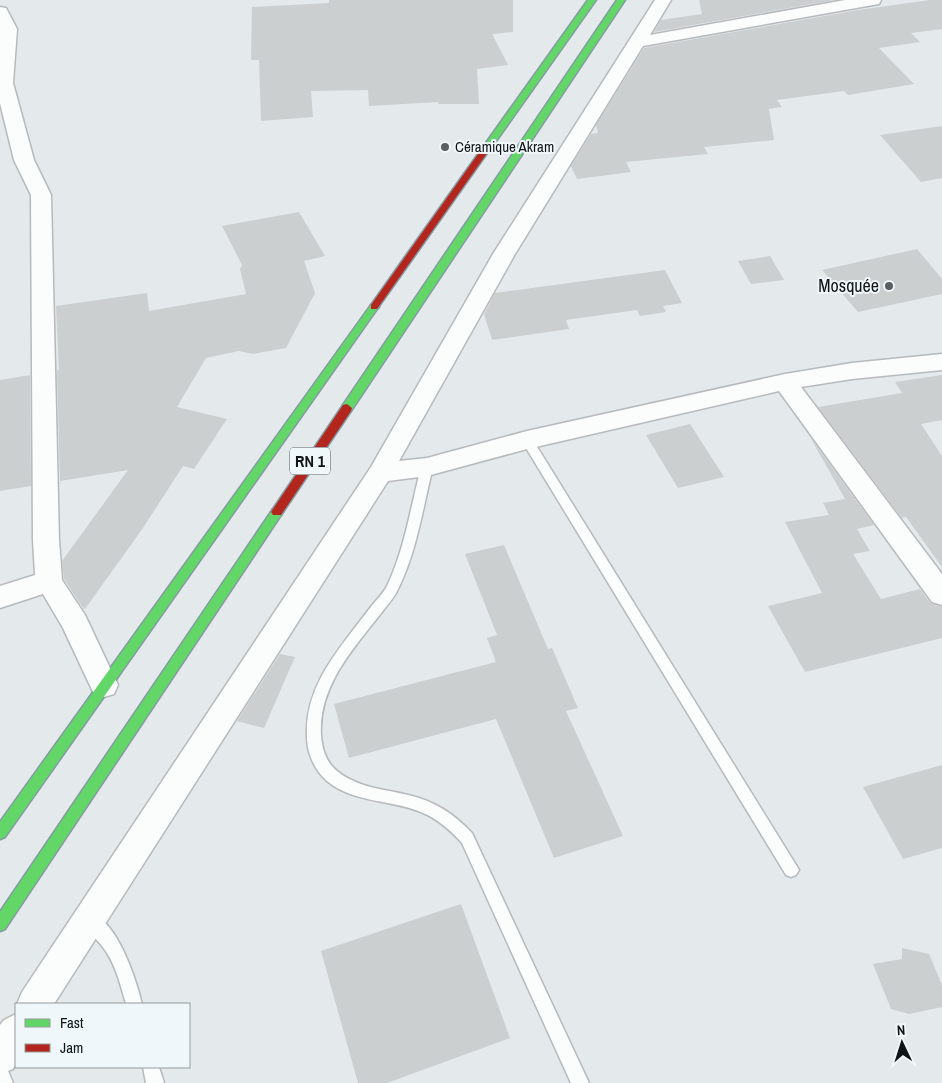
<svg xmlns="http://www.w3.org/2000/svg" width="942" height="1083" font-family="'Archivo Narrow',sans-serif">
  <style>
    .building { fill: #cbcfd0 }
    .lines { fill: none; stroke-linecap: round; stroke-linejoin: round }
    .lane-casing { stroke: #b6babc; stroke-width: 3 }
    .street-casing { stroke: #b6babc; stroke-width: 3 }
    .fast-casing { stroke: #849ba3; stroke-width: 3 }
    .jam-casing { stroke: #849ba3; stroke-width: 3 }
    .lane { fill: #fbfcfc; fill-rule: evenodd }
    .street { fill: #fbfcfc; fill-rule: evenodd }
    .fast { fill: #63d668; fill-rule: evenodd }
    .jam { fill: #b3261e; fill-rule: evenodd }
    .poi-dot { fill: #5b5f61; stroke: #eff7fb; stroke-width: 2 }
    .labels { text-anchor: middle; stroke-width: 4; stroke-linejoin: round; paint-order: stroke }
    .far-poi-label { font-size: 15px; fill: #111416; stroke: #eff7fb; text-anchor: start }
    .shield { fill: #eff7fb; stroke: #54585b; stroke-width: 1 }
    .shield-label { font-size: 16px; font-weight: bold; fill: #111416 }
    .poi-label { font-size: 18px; fill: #111416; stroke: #eff7fb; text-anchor: end }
  </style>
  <rect width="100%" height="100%" fill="#e4e9eb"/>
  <g class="building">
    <polygon points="329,0 513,0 513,32 492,34 508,65 477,69 479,104 438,104 438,102 369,106 368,90 311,91 313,117 261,121 259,60 251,60 252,7 329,3"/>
    <polygon points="699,0 834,0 654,32 661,20 702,14"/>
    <polygon points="930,0 942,0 942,29 911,33 920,42 879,48 914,84 848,95 844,91 777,100 782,107 769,109 774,140 704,147 708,154 626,162 631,172 577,179 571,166 591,134 598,133 596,125 644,48 858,10"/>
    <polygon points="942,126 942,178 921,182 880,135"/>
    <polygon points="299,212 325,256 304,261 315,293 286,348 253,354 239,351 206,358 177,407 227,419 194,469 183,466 143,528 85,609 83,608 64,579 62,561 128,470 60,481 57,370 59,370 56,306 147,293 149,311 246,294 240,269 242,265 222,226"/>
    <polygon points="917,249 942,279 942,294 858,312 822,270"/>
    <polygon points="770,256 784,280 751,284 738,261"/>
    <polygon points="665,270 682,303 663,306 666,312 640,316 637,310 566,320 569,329 492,340 484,314 495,293"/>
    <polygon points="30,375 31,486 0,491 0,380"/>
    <polygon points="942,375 942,420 921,424 942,456 942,567 906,517 902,518 818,407 902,393 895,382"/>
    <polygon points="690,424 724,477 678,488 646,435"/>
    <polygon points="810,437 874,525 857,529 870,551 853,554 881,599 920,589 930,603 942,607 942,638 805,672 768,606 822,593 785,522 829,515 823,503 845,499"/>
    <polygon points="504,545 548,649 552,648 578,708 566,711 623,836 554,858 496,719 349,758 334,704 496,662 487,638 497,635 465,554"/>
    <polygon points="280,654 295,657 264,728 237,721"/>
    <polygon points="942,765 942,848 903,859 863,787"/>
    <polygon points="461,904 510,1038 387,1083 358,1083 321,951"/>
    <polygon points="902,948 929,954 942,985 942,1007 909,1014 891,1009 873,964 902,959"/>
  </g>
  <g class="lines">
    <defs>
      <g id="lane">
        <polygon points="527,436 531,437 796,865 799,870 796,875 791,877 786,875 523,443 521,440"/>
        <path d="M427,463l6,4c-10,40 -16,83 -34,120 -4,10 -11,17 -17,25 -28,36 -64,74 -61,123 1,14 5,27 16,36 21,17 47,18 71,24 27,6 46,19 64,38l117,250h-18l-109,-240c-11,-12 -24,-24 -39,-30 -31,-14 -68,-9 -96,-32 -12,-10 -20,-28 -20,-44 -3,-52 34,-90 63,-129 6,-8 14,-15 18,-24 17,-37 23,-78 33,-117z"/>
        <path d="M89,911c29,12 46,65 53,93h-16c-5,-17 -9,-35 -19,-51 -7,-12 -20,-21 -26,-34l2,-5z"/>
        <polygon points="0,1063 6,1066 13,1083 0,1083"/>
        <polygon points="143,1067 159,1067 164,1083 146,1083"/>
      </g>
      <g id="street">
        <polygon points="655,0 671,0 650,35 845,0 881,0 879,4 873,5 643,46 515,254 399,461 427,458 527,431 785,374 852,363 942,354 942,370 852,379 801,387 942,574 942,605 932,602 779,391 527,449 427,476 388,481 54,1004 17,1004 22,992 371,467 493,254"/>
        <polygon points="0,7 6,8 17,29 13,83 34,160 51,195 59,540 62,580 85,615 118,685 114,694 104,697 94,694 63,628 43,594 0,608 0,586 35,575 33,540 31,195 14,160 0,103"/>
        <polygon points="16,1014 16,1063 13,1069 0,1074 0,1025 4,1020"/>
      </g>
      <g id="fast">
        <polygon points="588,0 596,0 489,151 483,151 483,147"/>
        <polygon points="617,0 625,0 351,411 343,411 342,408 343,405"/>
        <polygon points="374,304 379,307 377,309 5,837 0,839 0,822 371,305"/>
        <polygon points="277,508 283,512 5,929 0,931 0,912 273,509"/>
      </g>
      <g id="jam">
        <polygon points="483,147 490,149 377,309 371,309 371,305"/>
        <polygon points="347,404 352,408 351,411 281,515 273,515 271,512 273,509 343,405"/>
      </g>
    </defs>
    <use href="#lane" class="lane-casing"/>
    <use href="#street" class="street-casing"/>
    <use href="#fast" class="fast-casing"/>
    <use href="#jam" class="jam-casing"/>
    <use href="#lane" class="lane"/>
    <use href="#street" class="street"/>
    <use href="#fast" class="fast"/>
    <use href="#jam" class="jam"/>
  </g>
  <g class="poi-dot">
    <circle cx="445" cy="147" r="5"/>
    <circle cx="889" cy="286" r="5"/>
  </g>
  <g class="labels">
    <g class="far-poi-label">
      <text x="455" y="152">Céramique Akram</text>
    </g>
    <rect class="shield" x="290" y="447.5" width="40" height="27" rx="4"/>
    <g class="shield-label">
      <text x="310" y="467">RN 1</text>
    </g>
    <g class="poi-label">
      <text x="879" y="292">Mosquée</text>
    </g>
  </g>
  <rect x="15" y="1003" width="175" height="65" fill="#eff7fb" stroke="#969c9f"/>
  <rect x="25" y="1019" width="25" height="8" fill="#63d668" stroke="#969c9f"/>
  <text x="60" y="1028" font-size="15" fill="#111416">Fast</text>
  <rect x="25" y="1044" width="25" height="8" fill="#b3261e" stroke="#969c9f"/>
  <text x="60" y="1053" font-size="15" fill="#111416">Jam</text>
  <g transform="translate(902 1043) rotate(356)" stroke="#eff7fb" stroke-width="4" paint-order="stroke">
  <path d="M0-4L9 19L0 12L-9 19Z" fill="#111416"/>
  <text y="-8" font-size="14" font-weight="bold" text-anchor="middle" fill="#111416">N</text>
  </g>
</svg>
